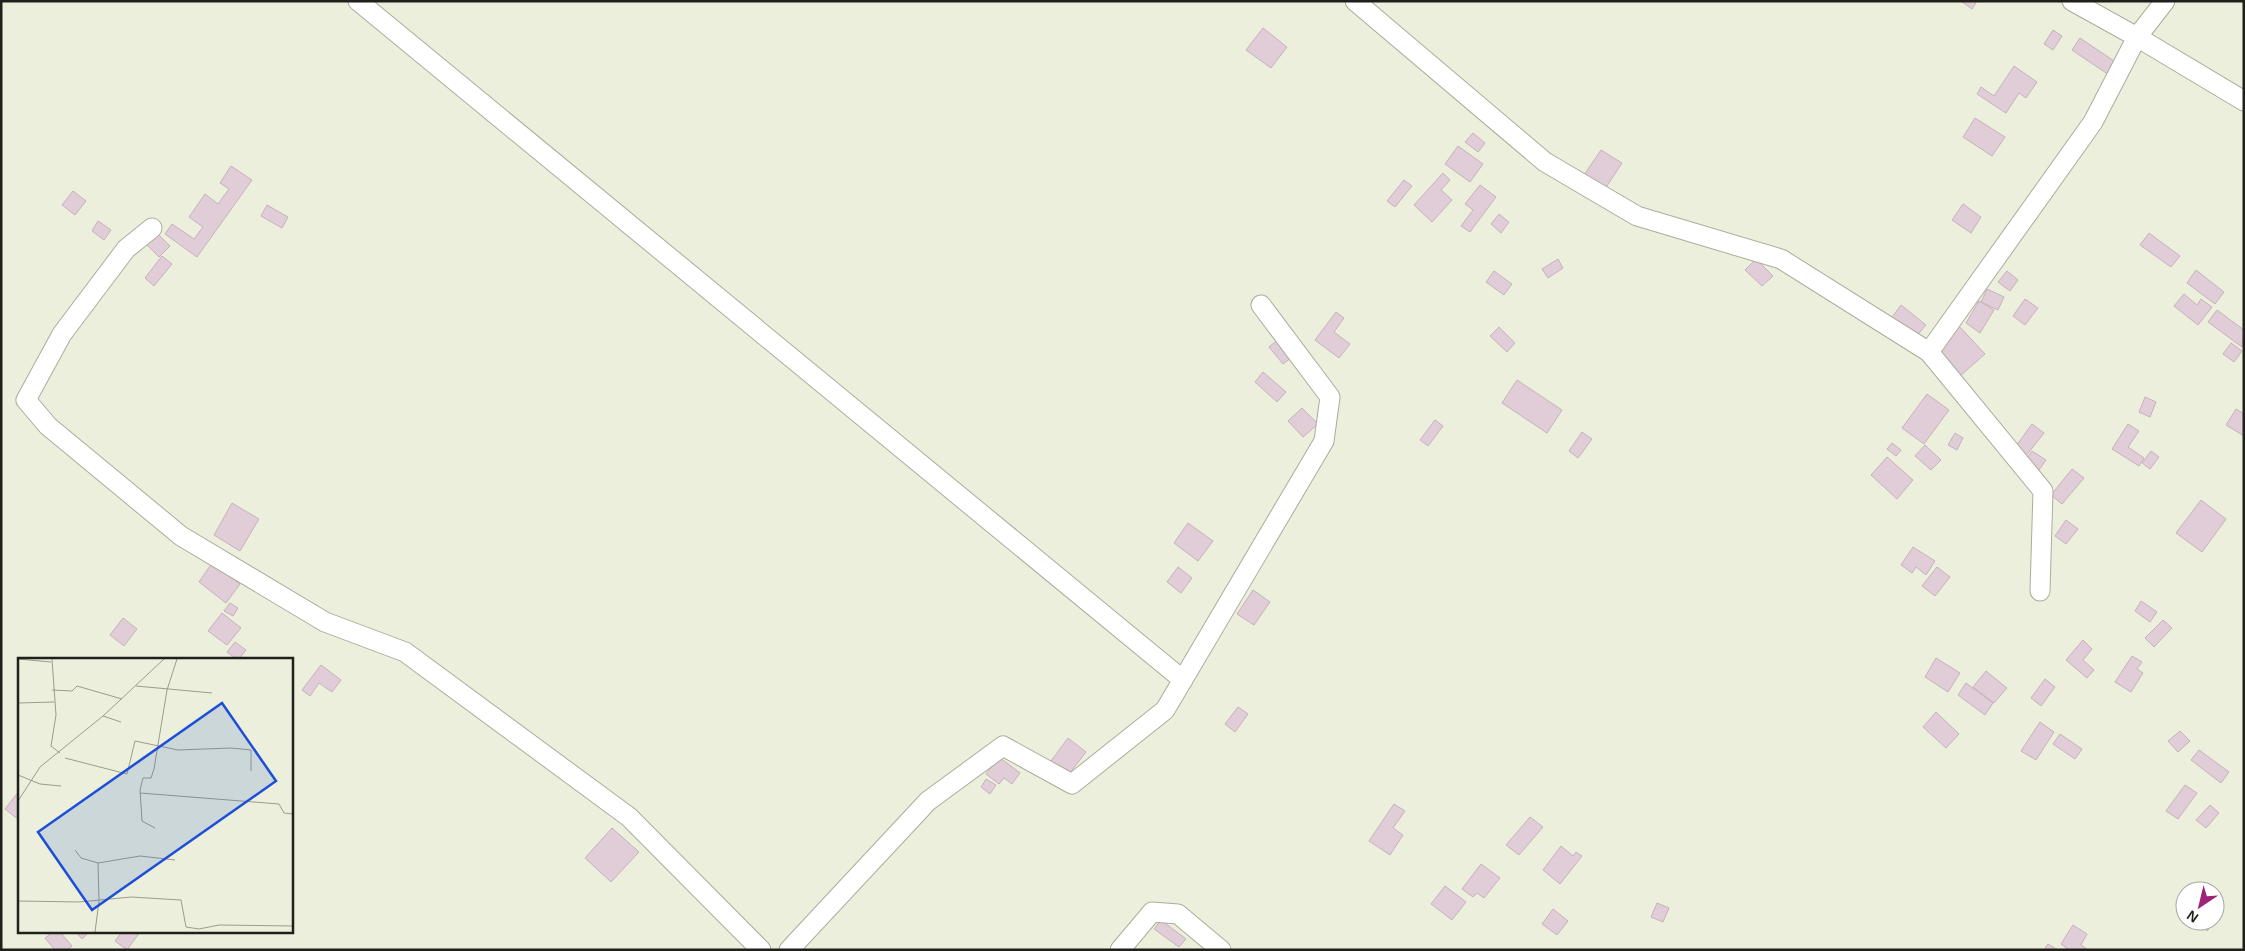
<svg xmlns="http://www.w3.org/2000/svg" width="2245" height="951" font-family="Helvetica,sans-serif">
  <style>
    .building { fill: #e1cdd8; stroke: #c5b2bc }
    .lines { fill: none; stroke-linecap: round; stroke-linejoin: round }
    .minor-casing { stroke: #abad9b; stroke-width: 21 }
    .minor { stroke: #fff; stroke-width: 19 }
    .inset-road { fill: none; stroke: #9a9c8d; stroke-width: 1 }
    .view { fill: #1d4ed8; fill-opacity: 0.15; stroke: #1d4ed8; stroke-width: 2.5 }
    .inset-edge { fill: none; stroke: #1f2019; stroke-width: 2.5 }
  </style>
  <rect width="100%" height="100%" fill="#ecefdb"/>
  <g class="building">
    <polygon points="1961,1 1977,1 1972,9"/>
    <polygon points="1263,28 1287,47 1271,68 1246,50"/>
    <polygon points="2053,30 2062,36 2053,50 2044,44"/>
    <polygon points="2080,38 2120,65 2112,77 2072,50"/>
    <polygon points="2014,66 2037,82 2026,98 2019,93 2006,113 1977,94 1981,87 1994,96"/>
    <polygon points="1975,118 2005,137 1992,156 1963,137"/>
    <polygon points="1473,133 1485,143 1478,152 1465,142"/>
    <polygon points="1458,146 1483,164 1470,182 1445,164"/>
    <polygon points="1601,150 1622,163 1603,192 1582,178"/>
    <polygon points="231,166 252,180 197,257 165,234 172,224 194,239 203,227 189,217 205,194 218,204 229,189 220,183"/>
    <polygon points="1443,173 1450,180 1441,190 1452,200 1432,222 1414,205"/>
    <polygon points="1404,180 1412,186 1395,207 1387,201"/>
    <polygon points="1480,185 1496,197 1470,232 1461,226 1473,210 1465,204"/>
    <polygon points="73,191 86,201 75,215 62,205"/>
    <polygon points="1963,204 1981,217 1971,233 1952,220"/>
    <polygon points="267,205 288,217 282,228 261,216"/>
    <polygon points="1499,214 1509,222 1501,233 1491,224"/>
    <polygon points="98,221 111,230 104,240 92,231"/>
    <polygon points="2149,233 2180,256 2171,267 2140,245"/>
    <polygon points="158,234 170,246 159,257 147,245"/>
    <polygon points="162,256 172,264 154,286 145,278"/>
    <polygon points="1558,259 1563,268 1548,278 1542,269"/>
    <polygon points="1756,259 1773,276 1762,286 1745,270"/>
    <polygon points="2196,270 2224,292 2215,304 2187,283"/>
    <polygon points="1494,271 1512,284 1504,295 1486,282"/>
    <polygon points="2007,271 2018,280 2010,291 1998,282"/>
    <polygon points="1987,289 2004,297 1998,310 1981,302"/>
    <polygon points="2184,294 2197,305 2201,299 2212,307 2198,325 2174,306"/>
    <polygon points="2025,299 2038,308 2025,325 2013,316"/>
    <polygon points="1979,301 1994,310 1980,333 1966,323"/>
    <polygon points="1901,305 1926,325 1914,339 1890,320"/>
    <polygon points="2217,310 2244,330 2242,347 2208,322"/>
    <polygon points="1336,312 1344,318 1334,332 1350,344 1339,358 1315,340"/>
    <polygon points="1959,326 1985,354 1960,376 1935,348"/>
    <polygon points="1499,327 1515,343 1507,352 1490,336"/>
    <polygon points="1280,338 1295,355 1283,364 1269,347"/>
    <polygon points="2231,343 2242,351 2234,362 2223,354"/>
    <polygon points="1263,372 1286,392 1277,402 1255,382"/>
    <polygon points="1517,380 1562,410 1547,433 1502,403"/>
    <polygon points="1927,394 1949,410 1924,444 1902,428"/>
    <polygon points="2145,397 2156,402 2150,417 2139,412"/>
    <polygon points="1302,408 1318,424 1303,437 1288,421"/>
    <polygon points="2236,409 2244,414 2244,436 2226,425"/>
    <polygon points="1435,420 1443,426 1428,446 1420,440"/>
    <polygon points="2032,424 2044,433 2025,457 2014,449"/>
    <polygon points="2128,424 2139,431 2128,447 2144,458 2139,466 2112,449"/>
    <polygon points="1582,432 1592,439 1578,458 1569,451"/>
    <polygon points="1955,433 1963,438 1957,450 1948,445"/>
    <polygon points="1892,443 1901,450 1896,456 1887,449"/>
    <polygon points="1925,445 1941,460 1931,470 1915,456"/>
    <polygon points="2032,451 2046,460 2039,470 2025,461"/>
    <polygon points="2151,451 2159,457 2150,469 2142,463"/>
    <polygon points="1887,457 1913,480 1897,499 1871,475"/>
    <polygon points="2072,469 2084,478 2062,504 2051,495"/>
    <polygon points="2201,500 2226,519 2202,552 2176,533"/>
    <polygon points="232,503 259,519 240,551 214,535"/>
    <polygon points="2066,520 2078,529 2066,544 2055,536"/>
    <polygon points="1188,523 1213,541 1198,561 1174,543"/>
    <polygon points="1913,547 1935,561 1926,575 1916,567 1912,573 1901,565"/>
    <polygon points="212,563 240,584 226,603 199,582"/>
    <polygon points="1178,567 1192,578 1181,593 1167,582"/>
    <polygon points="1937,567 1950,577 1935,596 1922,586"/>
    <polygon points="1253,590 1270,602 1254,625 1237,614"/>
    <polygon points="2141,601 2157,612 2150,622 2135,611"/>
    <polygon points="230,603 238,608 233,616 224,611"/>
    <polygon points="222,613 241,628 227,645 208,631"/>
    <polygon points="123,618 137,629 124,646 110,635"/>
    <polygon points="2163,620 2172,628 2154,647 2145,638"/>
    <polygon points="2083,640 2092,649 2083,660 2094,670 2087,678 2066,660"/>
    <polygon points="235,642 246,650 238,660 227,652"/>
    <polygon points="2132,656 2142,662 2137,669 2143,673 2131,692 2115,682"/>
    <polygon points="1936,658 1960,673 1948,692 1925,677"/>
    <polygon points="321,665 341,680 332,692 319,683 310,696 302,690"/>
    <polygon points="1986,671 2007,688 1994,703 1973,687"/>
    <polygon points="2045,679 2055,687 2041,706 2031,698"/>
    <polygon points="1966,683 1993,703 1985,715 1958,695"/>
    <polygon points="1238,707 1248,714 1235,732 1225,724"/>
    <polygon points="1936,712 1959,734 1946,748 1923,727"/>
    <polygon points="2040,722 2054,732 2036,760 2021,751"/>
    <polygon points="2180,731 2190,741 2178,752 2168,741"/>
    <polygon points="2060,734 2082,749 2075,759 2053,744"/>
    <polygon points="1068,738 1086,752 1065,779 1048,765"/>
    <polygon points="2199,750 2229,772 2221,783 2191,760"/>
    <polygon points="999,757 1020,773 1012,784 1004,778 999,784 986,774"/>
    <polygon points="986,779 996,785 990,794 981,787"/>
    <polygon points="2185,785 2197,793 2178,819 2166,811"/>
    <polygon points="19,791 19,820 5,809"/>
    <polygon points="1394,804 1405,811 1393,828 1403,835 1390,855 1369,841"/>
    <polygon points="2210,805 2219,813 2206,828 2196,820"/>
    <polygon points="1530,817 1543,827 1519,855 1506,845"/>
    <polygon points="612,828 639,852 611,882 585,858"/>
    <polygon points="1561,846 1573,856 1576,852 1582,856 1560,884 1543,870"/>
    <polygon points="1481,864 1500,878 1484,898 1477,893 1473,897 1462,889"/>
    <polygon points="1445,886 1466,902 1452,920 1431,904"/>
    <polygon points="1657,903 1669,908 1663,922 1651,917"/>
    <polygon points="1553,909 1568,921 1557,935 1542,924"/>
    <polygon points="1161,920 1186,939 1179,947 1154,929"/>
    <polygon points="2195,921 2215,921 2207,931"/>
    <polygon points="2073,925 2087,934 2081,945 2088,950 2069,950 2061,944"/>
    <polygon points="53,932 60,932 72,946 67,950 55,950 45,938"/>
    <polygon points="76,932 89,932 82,939"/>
    <polygon points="122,932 140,932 127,950 115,941"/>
    <polygon points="2048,944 2058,950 2044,950"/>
  </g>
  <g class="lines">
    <defs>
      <g id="minor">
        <polyline points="358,1 1183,680"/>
        <polyline points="1355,1 1545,162 1637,216 1781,259 1929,352 2093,122 2137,37 2165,1"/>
        <polyline points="2072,1 2137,37 2244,101"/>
        <polyline points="152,228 126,249 62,334 26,400 48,426 181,536 325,622 405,652 629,817 761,950"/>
        <polyline points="1929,352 2043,491 2040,591"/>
        <polyline points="789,950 928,801 1003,746 1072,784 1165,710 1324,441 1330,397 1261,305"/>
        <polyline points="1120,950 1152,912 1178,914 1221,950"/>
      </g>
    </defs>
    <use href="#minor" class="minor-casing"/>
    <use href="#minor" class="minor"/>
  </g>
  <g transform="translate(18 658)">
    <rect width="275" height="275" fill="#ecefdb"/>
    <path class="inset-road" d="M0,1l33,3M34,1l4,56 -5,31 9,7M118,28l76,7M34,32l20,1 5,-5 45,13M0,45l36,-1M85,58l18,6M47,100l62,16 8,-33 43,9 53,-2 20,2v21M0,117l22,9 21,2M122,135l139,11 5,9 9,1M0,143l22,-34 63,-51 61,-57M137,170l-13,-7 -2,-31 3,-12h8l3,-9 13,-79 10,-31M57,192l6,8 17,5M0,243l61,1 52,-5 50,3 5,27 13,2 20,-4 74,1M77,274l4,-31 -1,-38 42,-7 35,4"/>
    <path class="view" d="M204,45l54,78 -184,129 -54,-78z"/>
    <rect width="275" height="275" class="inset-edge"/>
  </g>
  <rect width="2245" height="951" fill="none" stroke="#1f2019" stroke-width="5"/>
  <g transform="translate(2200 906) rotate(215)"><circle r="24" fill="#ffffff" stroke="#a5a6a3"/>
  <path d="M0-4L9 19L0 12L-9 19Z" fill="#9e2277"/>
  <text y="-8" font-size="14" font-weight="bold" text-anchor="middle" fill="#1f2019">N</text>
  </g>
</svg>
